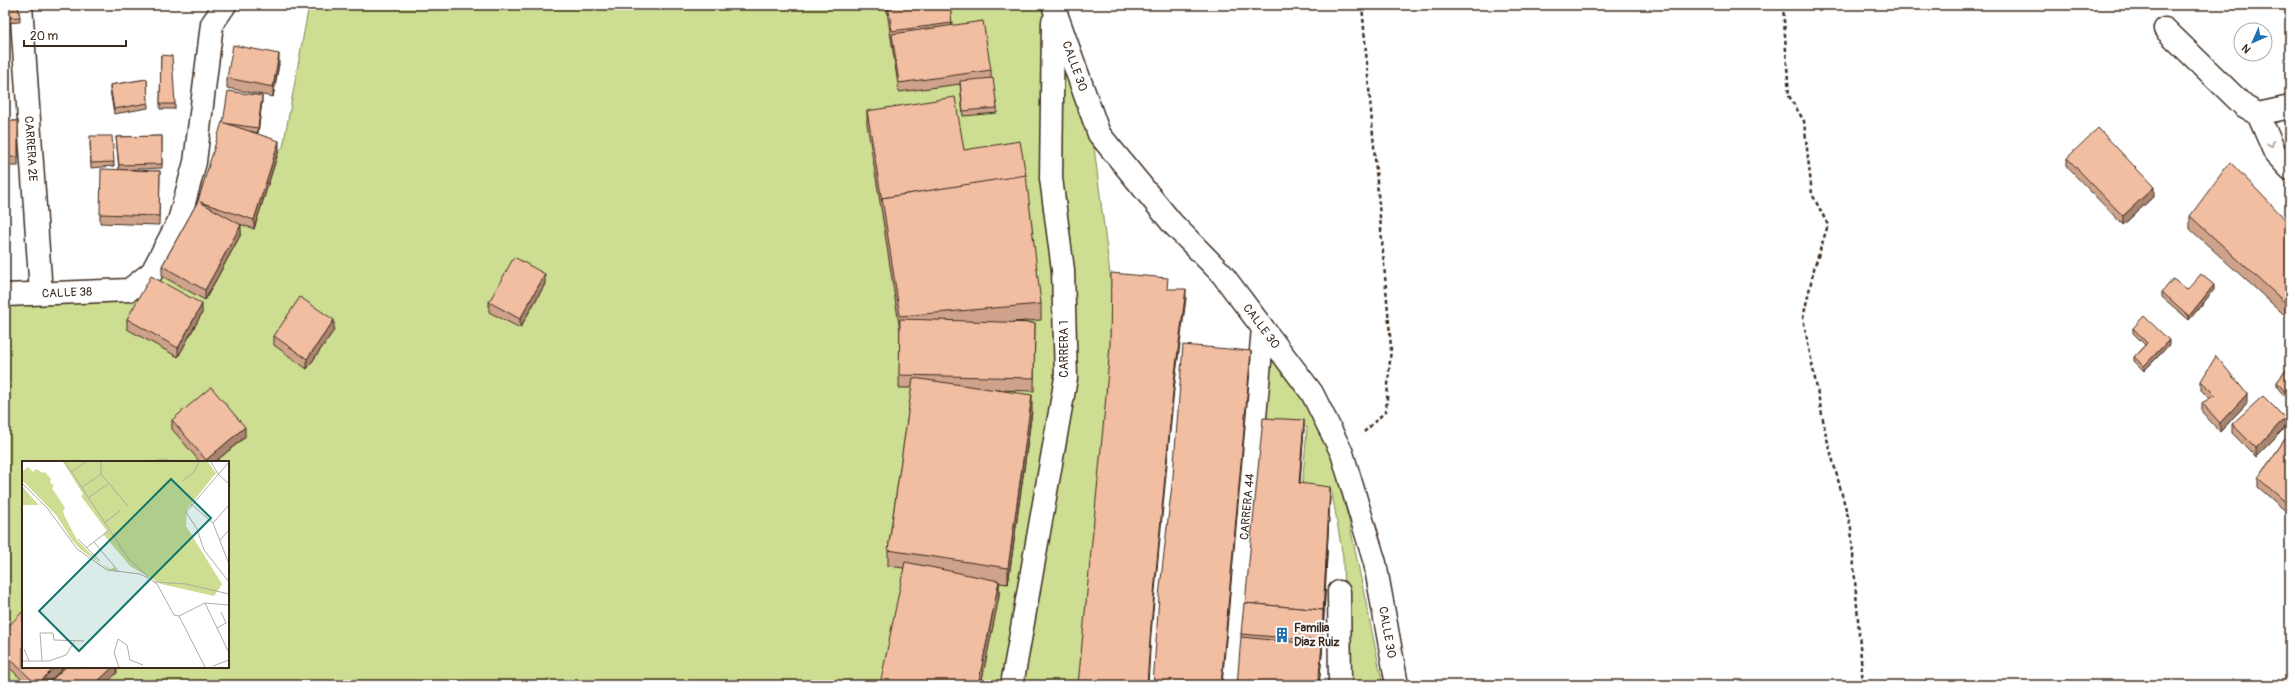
<svg xmlns="http://www.w3.org/2000/svg" width="2295" height="690" font-family="Pangolin,sans-serif">
  <style>
    .green { fill: #cddd91; stroke: #848458; fill-rule: evenodd }
    .lines { fill: none; stroke-linecap: round; stroke-linejoin: round }
    .minor-casing { stroke: #3b2a1e; stroke-width: 25 }
    .path { stroke: #3b2a1e; stroke-width: 2.5; stroke-dasharray: 4 3; stroke-linecap: butt }
    .minor { stroke: #fff; stroke-width: 22 }
    .wall { fill: #cfa38b; stroke: #3b2a1e }
    .shaded-wall { fill: #a98571; stroke: #3b2a1e }
    .building { fill: #f1bea2; stroke: #3b2a1e }
    .oneway { stroke: #a79f9a }
    .labels { text-anchor: middle; stroke-width: 4; stroke-linejoin: round; paint-order: stroke }
    .street-label { font-size: 12px; fill: #3b2a1e; stroke: #fff }
    .poi-label { font-size: 12px; font-weight: bold; fill: #3b2a1e; stroke: #fff; text-anchor: start }
    .inset-road { fill: none; stroke: #b1aaa5; stroke-width: 1 }
    .view { fill: #0f766e; fill-opacity: 0.15; stroke: #0f766e; stroke-width: 2 }
    .inset-edge { fill: none; stroke: #3b2a1e; stroke-width: 2 }
  </style>
  <rect width="100%" height="100%" fill="#fff"/>
  <filter id="ink" filterUnits="userSpaceOnUse"><feTurbulence type="fractalNoise" baseFrequency=".025" numOctaves="2"/><feDisplacementMap in="SourceGraphic" scale="8" xChannelSelector="R" yChannelSelector="G"/><feConvolveMatrix kernelMatrix="1 2 1 2 8 2 1 2 1" color-interpolation-filters="sRGB"/></filter>
  <g filter="url(#ink)">
    <g class="green">
      <path d="M309,5h747l36,126 19,151 -1,73 -5,62 -26,268h-1074v-388l124,-7 96,-93 58,-50zM23,462h205v205h-205z"/>
      <polygon points="1266,343 1305,395 1332,455 1349,521 1383,685 1346,685 1343,557 1332,493 1302,488 1307,427 1263,424"/>
    </g>
    <g class="lines">
      <defs>
        <g id="minor">
          <path id="s1" d="M21,5l20,288"/>
          <path id="s2" d="M1053,5l46,129 73,89 50,51 90,119 30,60 33,110 22,122"/>
          <polyline points="2165,29 2244,106 2258,114 2275,153 2290,169"/>
          <polyline points="2258,114 2290,107"/>
          <path id="s3" d="M5,295l124,-5 23,-18 27,-51 16,-59 17,-138 13,-19"/>
          <polyline points="1339,592 1340,685"/>
          <polyline points="1012,685 1066,378 1063,270 1051,178 1053,22"/>
          <path id="s4" d="M1231,685l32,-357"/>
        </g>
      </defs>
      <use href="#minor" class="minor-casing"/>
      <g class="path">
        <polyline points="1362,5 1391,347 1386,411 1364,432"/>
        <polyline points="1783,5 1789,96 1804,121 1812,194 1828,225 1814,269 1803,318 1826,435 1851,528 1863,685"/>
      </g>
      <use href="#minor" class="minor"/>
    </g>
    <g class="wall">
      <polygon points="5,5 20,17 20,22 5,23"/>
      <polygon points="887,5 950,5 952,26 991,70 991,78 997,108 997,113 963,116 960,84 899,92 887,11"/>
      <polygon points="161,55 175,104 175,109 160,109"/>
      <polygon points="279,64 273,97 227,88 227,78"/>
      <polygon points="147,79 148,108 114,114 110,90 110,85"/>
      <polygon points="262,101 258,133 250,131 279,150 254,229 240,224 241,234 205,300 162,276 162,266 198,201 223,123"/>
      <polygon points="867,111 964,150 1041,304 1041,320 1013,322 1035,323 1034,391 997,390 1032,411 1008,584 999,583 999,597 904,568 888,566 888,550 912,388 899,388 900,331 882,214 867,124"/>
      <rect x="5" y="121" width="13" height="45"/>
      <polygon points="162,136 162,168 120,170 160,171 159,225 100,223 100,214 119,170 116,137"/>
      <polygon points="90,141 114,162 114,166 91,168"/>
      <polygon points="2067,158 2154,196 2123,225 2067,167"/>
      <polygon points="2190,216 2290,224 2290,320 2190,229"/>
      <polygon points="545,284 520,328 489,312 489,302"/>
      <polygon points="2214,290 2189,320 2162,297 2162,292"/>
      <polygon points="202,313 178,357 127,329 127,319"/>
      <polygon points="2133,328 2169,345 2144,371 2134,361 2134,357 2145,345 2133,333"/>
      <polygon points="334,330 307,369 274,345 274,336"/>
      <polygon points="2290,365 2290,403 2277,387 2277,382"/>
      <polygon points="2201,381 2247,403 2220,432 2202,412 2202,403 2210,399 2201,390"/>
      <polygon points="172,420 245,437 215,462 200,462 172,429"/>
      <polygon points="2232,424 2285,428 2256,457 2232,433"/>
      <polygon points="1304,429 1300,483 1330,496 1322,654 1319,685 1241,637 1241,634"/>
      <polygon points="2290,432 2290,515 2258,487 2258,478"/>
      <polygon points="5,630 23,667 64,667 46,685 27,685 5,663"/>
    </g>
    <g class="shaded-wall">
      <polygon points="279,54 279,64 273,97 273,87"/>
      <polygon points="262,96 262,101 258,133 258,128"/>
      <polygon points="279,141 279,150 254,229 254,220"/>
      <polygon points="2154,187 2154,196 2123,225 2123,216"/>
      <polygon points="241,225 241,234 205,300 205,290"/>
      <polygon points="545,274 545,284 520,328 520,319"/>
      <polygon points="2214,285 2214,290 2189,320 2189,316"/>
      <polygon points="1186,289 1186,299 1174,390 1151,634 1148,685 1147,685 1151,625 1174,381"/>
      <polygon points="202,304 202,313 178,357 178,348"/>
      <polygon points="334,320 334,330 307,369 307,359"/>
      <polygon points="2169,340 2169,345 2144,371 2144,366"/>
      <polygon points="1251,351 1251,360 1222,685 1221,685"/>
      <polygon points="2247,394 2247,403 2220,432 2220,423"/>
      <polygon points="1032,395 1032,411 1008,584 1008,568"/>
      <polygon points="2285,418 2285,428 2256,457 2256,448"/>
      <polygon points="1304,420 1304,429 1299,493 1299,483"/>
      <polygon points="245,427 245,437 215,462 206,462 206,460"/>
      <polygon points="1330,487 1330,496 1322,654 1322,641"/>
      <polygon points="999,581 999,597 981,685 978,685"/>
      <polygon points="1322,645 1322,654 1319,685 1318,685"/>
      <polygon points="55,667 64,667 46,685 37,685"/>
      <polygon points="113,667 117,667 117,673 104,685 94,685"/>
    </g>
    <g class="building">
      <polygon points="5,5 18,5 20,17 5,18"/>
      <polygon points="888,5 950,5 952,23 892,31"/>
      <polygon points="983,21 991,70 899,83 892,34"/>
      <polygon points="233,45 279,54 273,87 227,78"/>
      <polygon points="161,55 172,56 175,104 160,104"/>
      <polygon points="993,78 997,108 963,111 960,81"/>
      <polygon points="147,79 148,103 114,109 110,85"/>
      <polygon points="228,91 262,96 258,128 223,123"/>
      <polygon points="955,97 964,150 1020,141 1026,176 882,198 882,201 867,111"/>
      <rect x="5" y="121" width="13" height="36"/>
      <polygon points="222,122 279,141 254,220 200,202 241,225 205,290 162,266 198,201"/>
      <polygon points="2098,128 2154,187 2123,216 2067,158"/>
      <polygon points="90,136 112,136 114,162 91,163"/>
      <polygon points="162,136 162,164 119,165 116,137"/>
      <polygon points="2230,162 2290,224 2290,307 2190,216"/>
      <polygon points="101,169 160,171 159,216 100,214"/>
      <polygon points="1026,175 1041,304 900,316 882,198"/>
      <polygon points="514,257 545,274 520,319 489,302"/>
      <polygon points="1111,273 1168,278 1167,289 1186,289 1174,381 1151,625 1147,685 1078,685 1105,407 1110,345"/>
      <polygon points="2201,274 2214,285 2189,316 2162,292 2173,279 2187,290"/>
      <polygon points="151,276 202,304 178,348 127,319"/>
      <polygon points="300,297 334,320 307,359 274,336"/>
      <polygon points="2144,316 2169,340 2144,366 2134,357 2147,343 2133,328"/>
      <polygon points="900,319 1035,323 1034,378 899,375"/>
      <polygon points="1183,345 1251,351 1221,685 1153,685 1159,596 1173,476"/>
      <polygon points="2216,356 2247,394 2220,423 2202,403 2215,395 2201,381"/>
      <polygon points="2290,365 2290,398 2277,382"/>
      <polygon points="913,378 1032,395 1008,568 888,550"/>
      <polygon points="211,387 245,427 206,460 172,420"/>
      <polygon points="2263,396 2285,418 2256,448 2232,424"/>
      <polygon points="1263,418 1304,420 1299,483 1330,487 1323,614 1323,610 1245,603"/>
      <polygon points="2290,432 2290,506 2258,478"/>
      <polygon points="905,562 999,581 978,685 880,685"/>
      <polygon points="1244,603 1323,610 1322,641 1241,634"/>
      <polygon points="23,611 23,667 55,667 37,685 5,654 5,630"/>
      <polygon points="1241,637 1322,645 1318,685 1237,685"/>
      <polygon points="66,667 113,667 94,685 46,685"/>
      <polygon points="5,674 16,685 5,685"/>
    </g>
    <defs><path id="oneway-chevron" d="M-2-3.5L2.5 0L-2 3.5" fill="none" stroke-width="1.6" stroke-linecap="round" stroke-linejoin="round"/></defs>
    <use class="oneway" href="#oneway-chevron" transform="translate(2271 144) rotate(67)"/>
  </g>
  <defs>
    <symbol id="building-bare" viewBox="-9 -9 18 18"><path d="M-4-6H4V6H1V3H-1V6H-4ZM-2.5-4.3h1.7v1.8h-1.7ZM.8-4.3h1.7v1.8H.8ZM-2.5-1h1.7V.8h-1.7ZM.8-1h1.7V.8H.8Z" fill="#1f6fb2" stroke="#fff" stroke-width="2.5" paint-order="stroke"/></symbol>
  </defs>
  <g fill-rule="evenodd">
    <use href="#building-bare" x="1271" y="624" width="22" height="22"/>
  </g>
  <g class="labels">
    <g class="street-label">
      <text dy="4" stroke="none"><textPath href="#s2" startOffset="65">CALLE 30</textPath></text>
      <text dy="4" stroke="none"><textPath href="#s1" startOffset="144">CARRERA 2E</textPath></text>
      <text dy="4" stroke="none"><textPath href="#s3" startOffset="62">CALLE 38</textPath></text>
      <text dy="4" stroke="none"><textPath href="#s2" startOffset="389">CALLE 30</textPath></text>
      <text transform="translate(1064 349) rotate(-90)" y="4">CARRERA 1</text>
      <text dy="4" stroke="none"><textPath href="#s4" startOffset="179">CARRERA 44</textPath></text>
      <text dy="4" stroke="none"><textPath href="#s2" startOffset="725">CALLE 30</textPath></text>
    </g>
    <g class="poi-label">
      <text x="1294" y="632">Familia<tspan x="1294" dy="14">Diaz Ruiz</tspan></text>
    </g>
  </g>
  <g transform="translate(22 461)">
    <rect width="207" height="207" fill="#fff"/>
    <path d="M41,1h145l8,11 -29,36 -1,17 36,58 -8,12 -53,-12 -31,-18 -27,-32 4,-3 -26,-35 2,-2zM6,6l5,5 3,-3 7,4 2,-1 6,7 -1,3 4,4 -2,2 13,20 -2,3 2,6 12,23 24,24 10,5 3,-2 4,5 -10,-3 -28,-20 -8,-9 -16,-25 -34,-35v-8zM0,25l4,5 13,14h-17z" fill="#cddd91"/>
    <path class="inset-road" d="M43,1l63,96 20,19M189,1l7,12 11,10M207,1l-43,50 11,17 7,21 25,32M49,11l15,-10M79,13l27,32M161,20l12,-10 4,-9M0,22l26,26 29,40 30,21 33,4 10,5 7,5 17,31 5,1 26,-13 24,2M59,27l20,-14v-12M66,37l20,-14M169,43l22,19 16,41M82,62l16,-12M191,62l16,-18M56,78l22,22M198,79l9,-10M72,81l25,30M64,87l22,-17M132,121l32,2 43,10M183,142l24,50M157,155l26,51M195,167l9,-5 -5,-11M2,188l5,12M0,200h27l17,-6 8,-13M20,200l-2,-28h13l1,7 30,1M191,205l16,-6M97,206l-5,-14 4,-14 9,6 3,15 13,5"/>
    <path class="view" d="M149,18l40,39 -132,133 -40,-40z"/>
    <rect width="207" height="207" class="inset-edge"/>
  </g>
  <rect width="2295" height="690" fill="none" stroke="#fff" stroke-width="20"/>
  <rect x="10" y="10" width="2275" height="670" fill="none" stroke="#3b2a1e" stroke-width="1.5" filter="url(#ink)"/>
  <g transform="translate(2253 42) rotate(225)"><circle r="19" fill="#ffffff" stroke="#b1aaa5"/>
  <path d="M0-3L7 15L0 10L-7 15Z" fill="#1f6fb2"/>
  <text y="-6" font-size="11" font-weight="bold" text-anchor="middle" fill="#3b2a1e">N</text>
  </g>
  <path d="M24 40v6h102v-6" fill="none" stroke="#3b2a1e" stroke-width="2"/>
  <text x="30" y="40" font-size="12" fill="#3b2a1e" stroke="#ffffff" stroke-width="3" paint-order="stroke">20 m</text>
</svg>
